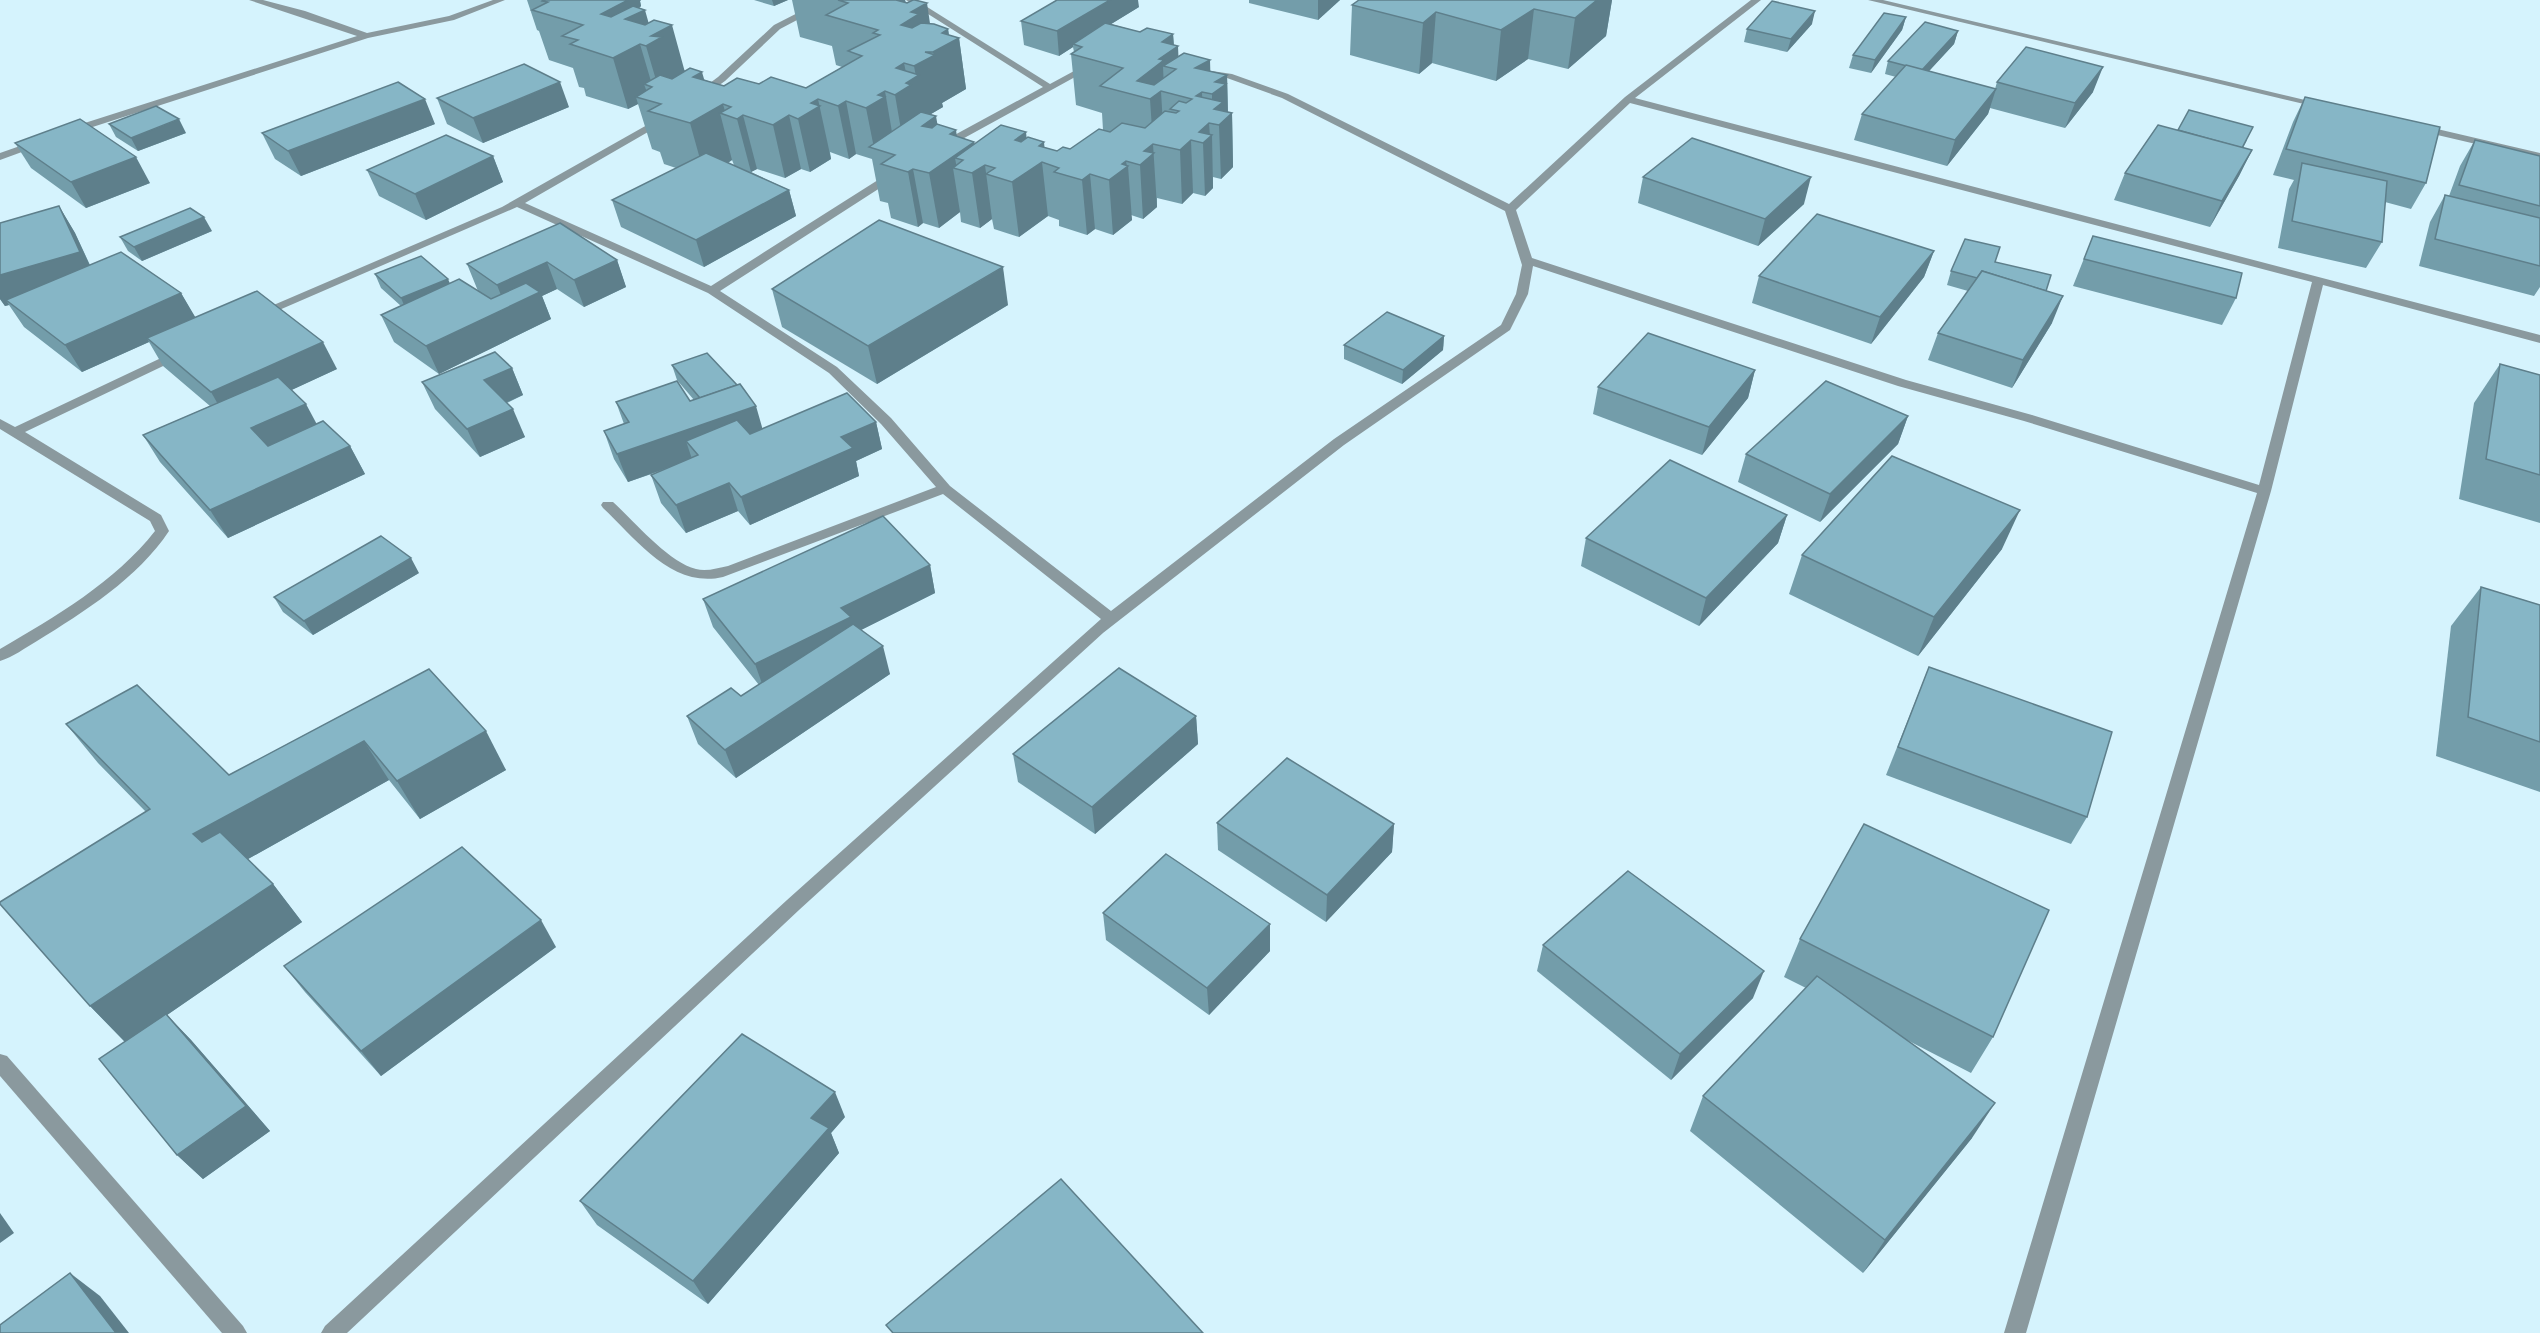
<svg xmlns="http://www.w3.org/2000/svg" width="2540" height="1333" font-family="Manrope,sans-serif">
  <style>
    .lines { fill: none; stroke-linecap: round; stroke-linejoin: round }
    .street { fill: #8a999e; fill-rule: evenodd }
    .wall { fill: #739daa; fill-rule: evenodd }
    .shaded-wall { fill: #5e7f8b; fill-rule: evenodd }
    .building { fill: #86b6c6; stroke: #5e7f8b; stroke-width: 1.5 }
  </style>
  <rect width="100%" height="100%" fill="#d5f3fd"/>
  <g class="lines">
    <g class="street">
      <polygon points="249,0 263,0 305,11 367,33 449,16 493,0 505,0 454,20 368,38 74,133 66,133 66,129 357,36"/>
      <polygon points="823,0 835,0 780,29 725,81 704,96 698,96 698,92 718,77 774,25"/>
      <polygon points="906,0 916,0 1050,84 1087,64 1095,66 946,148 938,148 938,144 1043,87"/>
      <path d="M1751,0h10l-126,98 905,237v8l-217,-58 -52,206 -245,842h-22l253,-840 -233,-72 -126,-35 -365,-120 -5,28 -18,36 -166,115 -241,188 -304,277 -452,423h-26l4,-7 462,-426 314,-281 -158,-125 -220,83c-51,12 -87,-38 -120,-69l-2,-3 2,-3h10c21,19 55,60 83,67 10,3 22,-1 32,-3l208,-79 -55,-63 -52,-51 -121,-80 -191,-86 -254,110h-8v-4l247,-106 161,-91 5,3 -1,2 -142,82 186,83 178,-113h8v4l-177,114 117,76 54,51 59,68 161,125 223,-172 167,-114 15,-31 6,-29 -17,-54 -223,-113 -55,-20 -22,-4v-4l27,4 56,20 221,110 116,-107zM1630,103l682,179 -53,203 -227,-70 -126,-35 -374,-122 -16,-48z"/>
      <polygon points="1868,0 1883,0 2326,105 2321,108"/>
      <polygon points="2420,125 2540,153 2540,159 2416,130 2416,126"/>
      <polygon points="37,140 42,143 41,145 0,160 0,153"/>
      <path d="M178,350l4,1v6l-157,75 136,83 8,16c-31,47 -85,81 -132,110 -12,7 -24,16 -37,20v-12c55,-32 115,-67 155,-118l-5,-10 -150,-92v-10l15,8z"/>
      <polygon points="0,1054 7,1056 243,1326 247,1333 222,1333 0,1076"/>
    </g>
  </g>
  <g class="wall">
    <path d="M527,0h114l-1,1 1,5 -2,2 9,15 37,48 20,9 19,6 35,-2 47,4 36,-21 -6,-2 -4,-19 -32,-9 -8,-37h113l1,3 24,21 18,5 1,6 10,3 7,51 -24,14 1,4 -14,8 8,10 20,11 17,6v2l52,-6 18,4v5l13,4 13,-2 33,-19 -1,-17 -26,-8 -5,-51 3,-2 -1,-5 -14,9 -35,-11 -3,-24 118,-14 -28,17 29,8 33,2 1,11 4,12 32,3v11l17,4 1,37 4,1 1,54 -12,12 -8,-2v11l-8,8 -12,-3 -11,11 -25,-6v9l-14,12 -12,-4 1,5 -19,15 -18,-6 -8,6 -28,-9v-6l-11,-4 -29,21 -25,-8 -2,-10 -12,9 -19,-6 -1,-10 -21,16 -16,-5 -5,4 -27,-9 -3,-15 -8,-2 -8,-42 -16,-5 -7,5 -19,-7 1,7 -21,13 -9,-3 -16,9 -28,-9 -6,3 38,18 7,26 -92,51 -83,-40 -9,-27 64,-32 -12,-4 -4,-12 -8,-3 -14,-45 -10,5 -42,-13 -2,-8 -5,-1 -6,-19 -24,-8 -10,-29 -2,-1zM732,160l2,5 -6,-2z"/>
    <polygon points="754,0 788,0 774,6"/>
    <polygon points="1249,0 1340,0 1318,20 1249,3"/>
    <polygon points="1359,0 1612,0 1606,36 1568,69 1528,59 1496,81 1432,63 1419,74 1350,55 1352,5"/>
    <polygon points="1906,17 1902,30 1871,73 1849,68 1853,55"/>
    <polygon points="1812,24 1787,52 1744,42 1747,29"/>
    <polygon points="1958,31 1954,44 1929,71 1995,89 1997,82 2093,92 2065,128 1990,108 1988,114 1947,166 1854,140 1862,114 1896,77 1885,74 1888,61"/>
    <polygon points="2305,97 2426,183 2411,209 2385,202 2382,242 2366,268 2278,248 2289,189 2294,180 2273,175 2293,122"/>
    <polygon points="437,98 569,107 483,143 447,124"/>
    <polygon points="109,124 186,133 138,151 116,137"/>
    <polygon points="435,124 301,176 275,159 262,133"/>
    <polygon points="2178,130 2247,140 2243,148 2252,150 2239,176 2210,227 2114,200 2125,173"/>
    <polygon points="2475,140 2540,156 2540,287 2534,296 2419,266 2430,222 2445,195 2449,196 2460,166"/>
    <polygon points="15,143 150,183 86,208 31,168"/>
    <polygon points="493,156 503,182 426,220 379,196 367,170"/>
    <polygon points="1643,177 1804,204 1758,246 1638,203"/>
    <polygon points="59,206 75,233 90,265 181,293 195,318 337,369 291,390 316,424 350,446 365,474 228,538 160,462 143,435 210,406 163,366 149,342 82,372 24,327 9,305 5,306 0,299 0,223"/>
    <polygon points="212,231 142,261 128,251 120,237"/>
    <polygon points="2093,236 2236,298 2222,325 2073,286"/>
    <polygon points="1934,251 1924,277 1871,344 1752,303 1759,276"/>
    <polygon points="617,260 626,287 584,307 557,289 542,296 551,319 439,374 394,342 381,315 401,306 381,288 375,274 478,291 467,264"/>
    <polygon points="1995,262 2046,291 2052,323 2012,388 1928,360 1938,333 1968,291 1947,285 1951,271"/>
    <polygon points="772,289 1008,305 877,384 782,327"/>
    <polygon points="1444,336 1443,350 1402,384 1344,359 1344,345"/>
    <polygon points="2500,364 2540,375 2540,523 2459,499 2474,403"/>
    <polygon points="672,365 762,429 876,422 882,449 856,461 859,476 750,525 738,511 686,533 661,503 651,475 666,469 628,482 614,459 604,431 624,424 616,402 690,401 694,400 677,380"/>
    <polygon points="512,368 523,395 507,403 525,437 480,457 435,409 422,382"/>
    <polygon points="1755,370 1748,398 1702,455 1593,414 1598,387"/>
    <polygon points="1908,416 1898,444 1820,522 1738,482 1746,454"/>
    <polygon points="1787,515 1778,543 1699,626 1581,566 1586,538"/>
    <polygon points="2002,549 1918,656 1789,594 1802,555"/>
    <polygon points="930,565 935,593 861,630 890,674 736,778 698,744 687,716 741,696 759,685 713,627 703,599"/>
    <polygon points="419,573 313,635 283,612 274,597"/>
    <polygon points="2481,587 2540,605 2540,792 2436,756 2451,626"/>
    <polygon points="1929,667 2087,817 2071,844 1886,775"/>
    <polygon points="429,669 506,770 420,819 389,780 248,859 273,884 302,922 167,1015 191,1040 270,1131 203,1179 177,1155 125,1042 90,1006 146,812 98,763 66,724 229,775"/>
    <polygon points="1196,716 1198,744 1095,834 1018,782 1013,754"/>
    <polygon points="1217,823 1394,824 1392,852 1326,922 1218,850"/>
    <polygon points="1103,913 1270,951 1209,1015 1106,940"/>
    <polygon points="1800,939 1993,1037 1971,1073 1905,1039 1972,1138 1863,1273 1690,1131 1703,1096 1806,988 1784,977"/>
    <polygon points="1543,945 1753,998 1671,1080 1537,971"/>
    <polygon points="556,947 381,1076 305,992 284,966"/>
    <polygon points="845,1117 831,1133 839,1153 708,1304 597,1225 580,1201"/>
  </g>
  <g class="shaded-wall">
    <polygon points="565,0 641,0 640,1 641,6 639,8 645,10 652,35 672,25 686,76 661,97 646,46 640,44 655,95 652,87 644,84 649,98 636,97 638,104 628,109 613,58 583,25"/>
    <polygon points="772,0 788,0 774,6"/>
    <path d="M895,0h10l4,21 2,-9 16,-9 7,48 8,-18 6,-4 2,14 9,-5 7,51 -24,14 1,4 -17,10 10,-1 8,47 6,-29 6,-4 3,22 15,-10 4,27 7,-4 7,54 -12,9 -8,-55 -9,-13 -8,-2 2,11 -4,-1 7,44 -21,16 -10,-55 -25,-26 -9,-52 1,-27 8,-5 4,19 8,-5 -2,-11zM925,52h8l1,4z"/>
    <polygon points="1110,0 1138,0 1139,7 1077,45 1073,44 1073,47 1059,56 1057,31"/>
    <polygon points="1318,0 1340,0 1318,20"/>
    <polygon points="1591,0 1612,0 1606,36 1568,69 1575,18"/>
    <polygon points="1534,9 1528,59 1496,81 1501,30"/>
    <polygon points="1815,11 1812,24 1787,52 1791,39"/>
    <polygon points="1436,12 1432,63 1419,74 1423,23"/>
    <polygon points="1906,17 1902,30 1871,73 1875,60"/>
    <polygon points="1958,31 1954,44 1918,83 1922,70"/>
    <polygon points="1173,34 1174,49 1178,46 1180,95 1176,69 1163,66 1164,91 1161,91 1164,143 1153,144 1157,207 1143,219 1140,165 1144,151 1153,144 1150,99 1137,81 1162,42"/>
    <polygon points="1210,60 1211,94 1202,92 1203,128 1209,123 1210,137 1212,135 1213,188 1205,196 1203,143 1197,141 1195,68"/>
    <polygon points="2103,67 2093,92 2065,128 2075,103"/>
    <polygon points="702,72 713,110 723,104 726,115 720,113 732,160 705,177 690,123 693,77"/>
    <polygon points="1227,75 1228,117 1232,113 1233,167 1221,179 1219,125 1212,124 1212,94 1215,82"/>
    <polygon points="560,82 569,107 483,143 473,118"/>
    <polygon points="1996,89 1988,114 1947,166 1955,140"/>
    <polygon points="885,91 894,144 874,148 866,108 878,95"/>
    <polygon points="425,99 435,124 301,176 288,151"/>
    <polygon points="818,99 831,159 810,172 798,119 811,103"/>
    <polygon points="846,101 856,154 849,159 838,106"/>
    <polygon points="743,115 757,169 751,172 737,119"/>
    <polygon points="789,115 801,169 785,178 773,125"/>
    <polygon points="179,119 186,133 138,151 131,138"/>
    <polygon points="1026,132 1030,170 1039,146 1044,142 1046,164 1042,162 1048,216 1019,237 1012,182 1015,140"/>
    <polygon points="1191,140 1193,193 1182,204 1180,150"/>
    <polygon points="2252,150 2239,176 2210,227 2222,201"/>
    <polygon points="493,156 503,182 426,220 415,194"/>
    <polygon points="136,157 150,183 86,208 71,182"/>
    <polygon points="1126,161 1127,167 1128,166 1132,220 1113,235 1109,180 1122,164"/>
    <polygon points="913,169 923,223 918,227 908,172"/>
    <polygon points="1090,174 1095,229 1087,235 1082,180"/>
    <polygon points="1811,177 1804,204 1758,246 1765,219"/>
    <polygon points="789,190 796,216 704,267 696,240"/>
    <polygon points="59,206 75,233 96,279 6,300 9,305 5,306 0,299 0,275"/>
    <polygon points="204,217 212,231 142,261 134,247"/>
    <polygon points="1934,251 1924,277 1871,344 1880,317"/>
    <polygon points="617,260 626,287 584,307 574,280"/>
    <polygon points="547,262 557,289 542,296 551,319 439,374 426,346 506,308 497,285"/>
    <polygon points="1003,267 1008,305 877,384 868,346"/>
    <polygon points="448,279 454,293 407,312 401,298"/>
    <polygon points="181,293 197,320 147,338 149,342 82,372 65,345"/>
    <polygon points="2063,296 2052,323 2012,388 2023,360"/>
    <polygon points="1444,336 1443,350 1402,384 1403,370"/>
    <polygon points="323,342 337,369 227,420 211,392"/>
    <polygon points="512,368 523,395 496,407 484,380"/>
    <polygon points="1755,370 1748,398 1702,455 1709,427"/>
    <polygon points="306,404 321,432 267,456 251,428"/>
    <polygon points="756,406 764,434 698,455 686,441 692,459 628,482 617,454"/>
    <polygon points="513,409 525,437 480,457 467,429"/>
    <polygon points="1908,416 1898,444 1820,522 1830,494"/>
    <polygon points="876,422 882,449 856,461 859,476 750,525 741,497 841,437"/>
    <polygon points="350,446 365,474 228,538 210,510"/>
    <polygon points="729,483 738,511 686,533 676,505"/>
    <polygon points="2020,510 2002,549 1918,656 1934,617"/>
    <polygon points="1787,515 1778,543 1699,626 1706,598"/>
    <polygon points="411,558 419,573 313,635 304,621"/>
    <polygon points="930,565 935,593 855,633 765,692 755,664 841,608"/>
    <polygon points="883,646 890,674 736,778 725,750"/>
    <polygon points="1196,716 1198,744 1095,834 1092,807"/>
    <polygon points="486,731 506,770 420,819 397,781"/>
    <polygon points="364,741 389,780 223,873 193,834"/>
    <polygon points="1394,824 1392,852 1326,922 1327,895"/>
    <polygon points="273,884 302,922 167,1015 191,1040 270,1131 203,1179 177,1155 126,1043 90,1006"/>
    <polygon points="541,920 556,947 381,1076 361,1051"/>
    <polygon points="1270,924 1270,951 1209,1015 1207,988"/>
    <polygon points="1764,971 1753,998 1671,1080 1680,1054"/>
    <polygon points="835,1092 845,1117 831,1133 839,1153 708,1304 693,1281 811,1118"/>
    <polygon points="1995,1103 1972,1138 1863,1273 1885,1240"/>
    <polygon points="0,1213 14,1233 0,1243"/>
    <polygon points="70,1273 100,1296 129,1333 116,1333"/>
  </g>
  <g class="building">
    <polygon points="543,0 628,0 601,14 611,17 633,6 645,10 625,19 645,25 654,20 672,25 651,36 662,37 646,46 640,44 613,58 570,44 578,40 562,36 583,25 532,10 548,2 542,1"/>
    <polygon points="838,0 896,0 907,3 913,0 915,0 927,3 911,12 919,14 901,25 912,28 921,23 934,24 948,29 942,33 959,38 933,52 925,52 935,55 914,66 904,63 896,68 919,75 906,83 911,85 895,95 885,91 878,95 885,97 866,108 846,101 838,106 818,99 811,103 820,106 798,119 789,115 773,125 743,115 737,119 720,113 731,107 723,104 690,123 648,111 661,104 636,97 652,87 644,84 660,75 672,79 690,68 702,72 693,77 724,86 737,78 759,84 771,77 806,88 862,56 848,51 880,35 873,33 878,30 826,15 848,3"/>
    <polygon points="1057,0 1110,0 1057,31 1021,21"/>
    <polygon points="1359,0 1597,0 1575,18 1534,9 1501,30 1436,12 1423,23 1352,5"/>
    <polygon points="1772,1 1815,11 1791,39 1747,29"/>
    <polygon points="1884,13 1906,17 1875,60 1853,55"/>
    <polygon points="1925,22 1958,31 1922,70 1888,61"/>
    <polygon points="1105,23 1140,32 1147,28 1173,34 1162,42 1178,46 1159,59 1164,60 1137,81 1154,85 1176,69 1163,66 1184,53 1210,60 1195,68 1227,75 1215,82 1226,84 1212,94 1202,92 1196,96 1223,102 1214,109 1232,113 1219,125 1209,123 1199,132 1212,135 1203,143 1191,140 1180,150 1153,144 1144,151 1154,153 1140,165 1126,161 1122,164 1128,166 1109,180 1090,174 1082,180 1054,172 1059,168 1042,162 1012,182 986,174 995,168 985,165 972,173 953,168 963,160 955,158 1001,125 1026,132 1015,140 1021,142 1028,137 1044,142 1039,146 1057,151 1063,147 1070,149 1099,129 1110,132 1122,123 1145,128 1165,111 1176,113 1179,111 1170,109 1179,101 1186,103 1192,99 1161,91 1150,99 1100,86 1123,68 1071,54 1082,47 1073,44"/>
    <polygon points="2026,47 2103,67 2075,103 1997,82"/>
    <polygon points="524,64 560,82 473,118 437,98"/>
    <polygon points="1906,65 1996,89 1955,140 1862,114"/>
    <polygon points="398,82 425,99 288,151 262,133"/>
    <polygon points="2305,97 2440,127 2426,183 2286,149"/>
    <polygon points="156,106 179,119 131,138 109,124"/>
    <polygon points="2189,110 2253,127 2242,148 2178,130"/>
    <polygon points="921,112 936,116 922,126 932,128 937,124 956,130 950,134 974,142 929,173 913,169 908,172 881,164 895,155 869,147"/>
    <polygon points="80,119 136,157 71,182 15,143"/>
    <polygon points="2158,125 2252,150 2222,201 2125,173"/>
    <polygon points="446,135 493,156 415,194 367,170"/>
    <polygon points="1692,138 1811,177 1765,219 1643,177"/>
    <polygon points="2475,140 2540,156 2540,206 2459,185"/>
    <polygon points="706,153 789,190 696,240 612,200"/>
    <polygon points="2302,163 2387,181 2382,242 2292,221"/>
    <polygon points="2445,195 2540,218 2540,266 2435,239"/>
    <polygon points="59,206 80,252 0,275 0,223"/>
    <polygon points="190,208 204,217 134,247 120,237"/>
    <polygon points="1817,214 1934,251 1880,317 1759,276"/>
    <polygon points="879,220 1003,267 868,346 772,289"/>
    <polygon points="560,223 617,260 574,280 547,262 497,285 467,264"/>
    <polygon points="2093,236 2242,273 2236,298 2084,259"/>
    <polygon points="1965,239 2000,247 1995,262 2051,275 2046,291 1982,271 1977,278 1951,271"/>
    <polygon points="121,252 181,293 65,345 6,300"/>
    <polygon points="421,256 448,279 401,298 375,274"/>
    <polygon points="1982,271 2063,296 2023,360 1938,333"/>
    <polygon points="459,279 491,299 526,283 540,292 426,346 381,315"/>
    <polygon points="257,291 323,342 211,392 147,338"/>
    <polygon points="1387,312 1444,336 1403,370 1344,345"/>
    <polygon points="1648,333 1755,370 1709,427 1598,387"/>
    <polygon points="495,352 512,368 484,380 513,409 467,429 422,382"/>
    <polygon points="707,353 737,385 700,398 672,365"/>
    <polygon points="2500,364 2540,375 2540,475 2486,459"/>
    <polygon points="278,377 306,404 251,428 268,446 323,421 350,446 210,510 143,435"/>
    <polygon points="677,381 690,401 740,384 756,406 617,454 604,431 629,422 616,402"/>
    <polygon points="1826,381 1908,416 1830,494 1746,454"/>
    <polygon points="847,393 876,422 841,437 853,448 741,497 729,483 676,505 651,475 698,455 686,441 737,420 750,434"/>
    <polygon points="1892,456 2020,510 1934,617 1802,555"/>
    <polygon points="1670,460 1787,515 1706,598 1586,538"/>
    <polygon points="883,516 930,565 841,608 851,617 755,664 703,599"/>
    <polygon points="381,536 411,558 304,621 274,597"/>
    <polygon points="2481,587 2540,605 2540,742 2468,717"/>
    <polygon points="853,624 883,646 725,750 687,716 731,688 741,696"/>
    <polygon points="1929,667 2112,732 2087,817 1898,747"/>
    <polygon points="1119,668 1196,716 1092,807 1013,754"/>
    <polygon points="429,669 486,731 397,781 364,741 193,834 202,842 220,832 273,884 90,1006 0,904 0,902 150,809 66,724 137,685 229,775"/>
    <polygon points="1287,758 1394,824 1327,895 1217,823"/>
    <polygon points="1864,824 2049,910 1993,1037 1800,939"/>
    <polygon points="462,847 541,920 361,1051 284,966"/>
    <polygon points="1166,854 1270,924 1207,988 1103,913"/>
    <polygon points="1628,871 1764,971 1680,1054 1543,945"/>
    <polygon points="1817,976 1995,1103 1885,1240 1703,1096"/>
    <polygon points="166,1014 246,1106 177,1155 99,1059"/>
    <polygon points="742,1034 835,1092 811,1118 829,1128 693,1281 580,1201"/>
    <polygon points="1061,1179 1203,1333 893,1333 886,1325"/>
    <polygon points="70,1273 116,1333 0,1333 0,1325"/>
  </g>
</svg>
